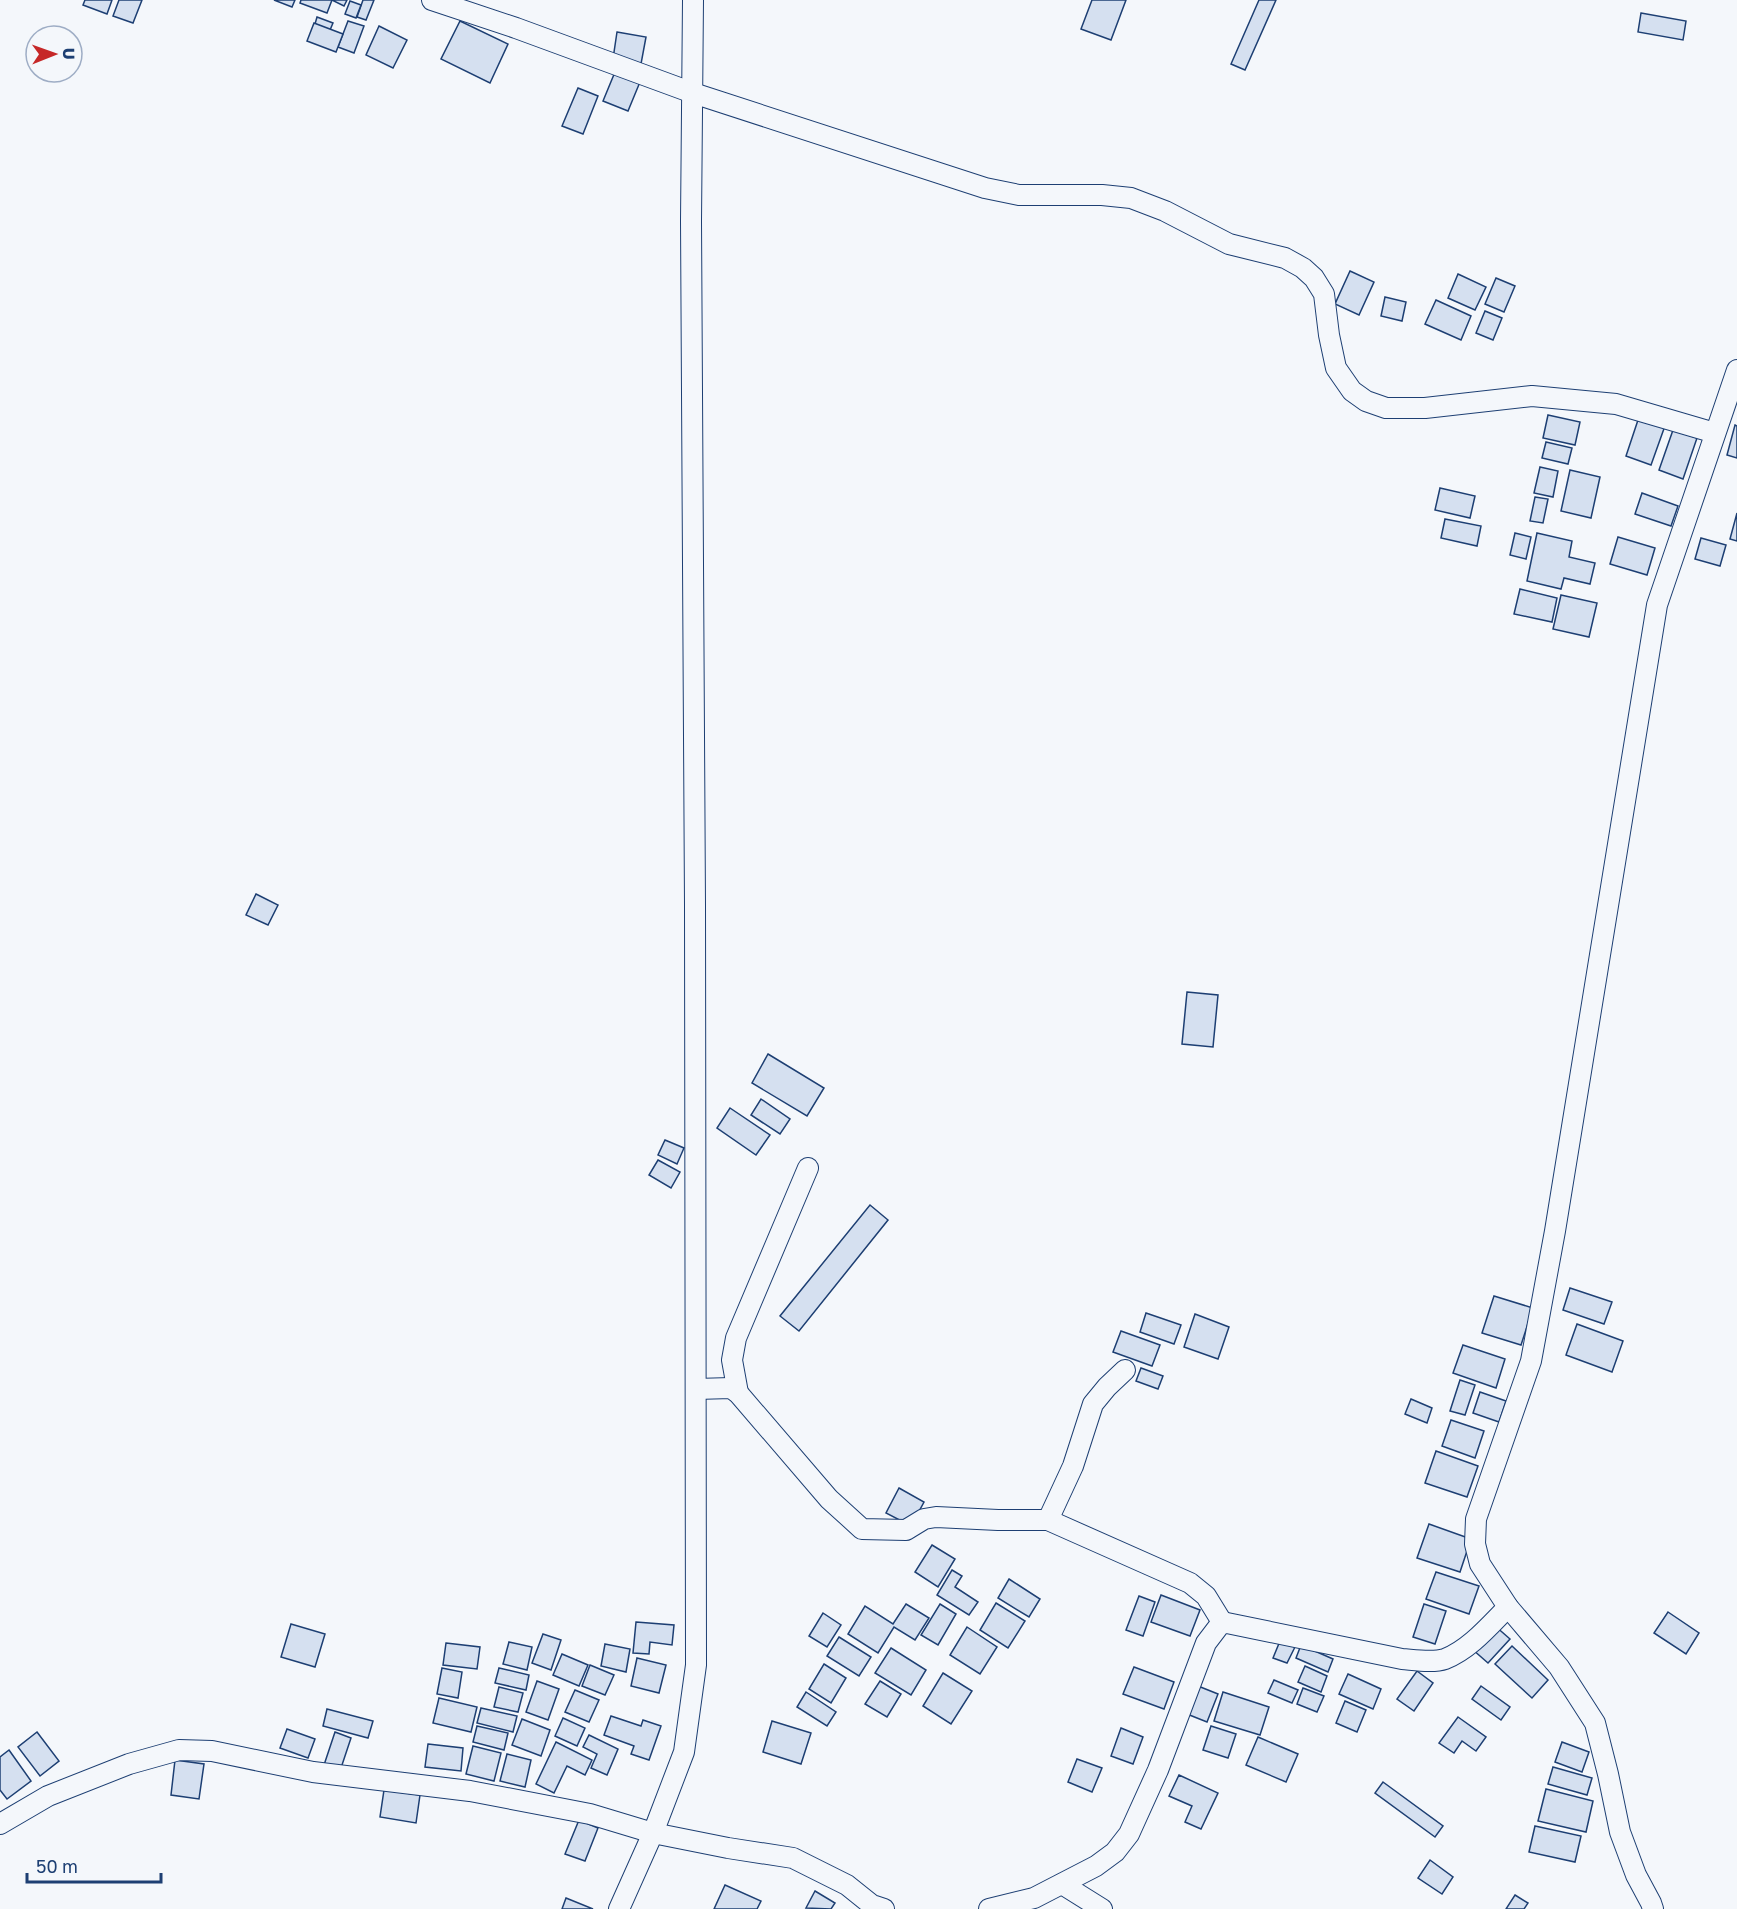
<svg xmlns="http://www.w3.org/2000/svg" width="1737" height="1909" font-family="'Golos Text',sans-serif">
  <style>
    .building { fill: #d5e0f0; stroke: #1d3f73; stroke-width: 1.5 }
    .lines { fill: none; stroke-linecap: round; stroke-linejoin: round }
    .minor-casing { stroke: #1d3f73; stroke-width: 22 }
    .minor { stroke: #f4f7fb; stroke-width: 20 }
  </style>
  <rect width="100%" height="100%" fill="#f4f7fb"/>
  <g class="building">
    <polygon points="85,0 112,0 107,14 83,5"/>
    <polygon points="119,0 142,0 133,23 113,16"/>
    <polygon points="274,0 295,0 292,7"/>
    <polygon points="301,0 332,0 327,13 300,3"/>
    <polygon points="332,0 347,0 344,6"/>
    <polygon points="363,0 374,0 366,20 357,17"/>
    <polygon points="1092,0 1126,0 1111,40 1081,29"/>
    <polygon points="1259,0 1276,0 1245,70 1231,64"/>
    <polygon points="350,1 361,5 356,18 345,14"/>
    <polygon points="1641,13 1686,21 1683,40 1638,32"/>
    <polygon points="317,17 333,23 330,30 315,24"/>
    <polygon points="348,21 364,26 354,53 338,47"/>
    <polygon points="460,21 508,44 490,83 441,59"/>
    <polygon points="314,23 343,34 336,52 307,41"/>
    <polygon points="379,26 407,40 393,68 366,55"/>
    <polygon points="617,32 646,37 641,64 613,59"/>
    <polygon points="615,72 640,82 628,111 603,101"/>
    <polygon points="578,88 598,96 583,134 562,126"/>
    <polygon points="1350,271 1374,282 1359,315 1335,304"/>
    <polygon points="1458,274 1486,287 1475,310 1448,298"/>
    <polygon points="1496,278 1515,286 1504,312 1485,304"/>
    <polygon points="1385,297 1406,302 1402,321 1381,316"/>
    <polygon points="1436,300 1471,316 1461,340 1425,324"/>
    <polygon points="1485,311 1502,318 1493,340 1476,333"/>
    <polygon points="1640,414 1666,423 1651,465 1626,456"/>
    <polygon points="1548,415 1580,422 1575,445 1543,438"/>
    <polygon points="1735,425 1737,426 1737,458 1727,455"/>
    <polygon points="1673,430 1697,438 1683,479 1659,470"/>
    <polygon points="1546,442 1572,448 1568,464 1542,458"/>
    <polygon points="1540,467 1558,471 1553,497 1534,493"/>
    <polygon points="1570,470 1600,477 1591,518 1561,511"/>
    <polygon points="1440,488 1475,496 1470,518 1435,510"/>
    <polygon points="1642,493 1678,506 1671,526 1635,514"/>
    <polygon points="1535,497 1548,499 1543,523 1530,521"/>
    <polygon points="1737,513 1737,541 1730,539"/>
    <polygon points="1445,519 1481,526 1477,546 1441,538"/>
    <polygon points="1515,533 1531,537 1526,559 1510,555"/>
    <polygon points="1537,533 1572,541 1569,557 1595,563 1590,584 1564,578 1561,589 1527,581"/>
    <polygon points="1618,537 1655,548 1647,575 1610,564"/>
    <polygon points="1701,538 1726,545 1720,566 1695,559"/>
    <polygon points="1520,589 1557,598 1552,622 1514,614"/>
    <polygon points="1561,595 1597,603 1589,637 1553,629"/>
    <polygon points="256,894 278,905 268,925 246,915"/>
    <polygon points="1187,992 1218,995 1213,1047 1182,1044"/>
    <polygon points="768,1054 824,1088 807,1116 752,1083"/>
    <polygon points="761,1099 790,1119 780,1134 751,1115"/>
    <polygon points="730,1108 770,1135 756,1155 717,1128"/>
    <polygon points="665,1140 684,1148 677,1164 658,1155"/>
    <polygon points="658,1160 680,1172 671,1188 649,1175"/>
    <polygon points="870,1205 888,1220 799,1331 780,1316"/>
    <polygon points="1570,1288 1612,1302 1604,1324 1563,1310"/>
    <polygon points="1494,1296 1533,1308 1521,1345 1482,1333"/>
    <polygon points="1146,1313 1181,1325 1174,1344 1140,1332"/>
    <polygon points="1195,1314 1229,1327 1218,1359 1184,1347"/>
    <polygon points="1577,1324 1623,1341 1612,1372 1566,1355"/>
    <polygon points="1121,1331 1160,1345 1152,1366 1113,1352"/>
    <polygon points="1463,1345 1505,1359 1496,1388 1453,1373"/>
    <polygon points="1141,1368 1163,1376 1158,1389 1136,1381"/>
    <polygon points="1460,1380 1475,1385 1465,1415 1450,1411"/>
    <polygon points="1480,1392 1506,1401 1499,1422 1473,1413"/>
    <polygon points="1411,1399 1432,1408 1427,1423 1405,1414"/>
    <polygon points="1451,1420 1484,1431 1475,1458 1442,1446"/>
    <polygon points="1436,1451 1478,1466 1467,1497 1425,1483"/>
    <polygon points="899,1488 924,1502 911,1526 886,1513"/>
    <polygon points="1429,1524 1471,1539 1460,1572 1417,1558"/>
    <polygon points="932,1545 955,1559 938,1587 915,1572"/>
    <polygon points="952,1570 962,1576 955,1587 978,1602 969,1615 937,1595"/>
    <polygon points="1436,1572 1479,1586 1469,1614 1426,1599"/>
    <polygon points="1009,1579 1040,1599 1029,1617 998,1598"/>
    <polygon points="1161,1595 1200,1610 1190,1636 1151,1622"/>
    <polygon points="1139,1596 1155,1602 1143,1636 1126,1630"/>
    <polygon points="996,1603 1025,1621 1008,1648 980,1630"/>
    <polygon points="906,1604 929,1618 915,1640 894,1627 878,1653 848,1634 865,1606 893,1624"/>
    <polygon points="940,1604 956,1614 938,1645 921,1635"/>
    <polygon points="1424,1604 1446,1611 1435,1644 1413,1637"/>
    <polygon points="1668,1612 1699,1633 1686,1654 1654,1633"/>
    <polygon points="823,1613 841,1625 827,1647 809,1636"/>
    <polygon points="636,1622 674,1625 672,1645 650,1642 649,1654 633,1653"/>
    <polygon points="291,1624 325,1634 315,1667 281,1657"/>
    <polygon points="1494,1625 1510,1639 1488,1663 1472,1649"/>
    <polygon points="967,1627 997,1647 980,1674 950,1655"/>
    <polygon points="543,1634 561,1640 551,1670 532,1663"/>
    <polygon points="839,1637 871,1657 859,1676 827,1656"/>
    <polygon points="1280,1641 1295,1647 1287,1663 1273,1658"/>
    <polygon points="509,1642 532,1647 527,1670 503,1664"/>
    <polygon points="446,1643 480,1647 477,1669 443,1665"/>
    <polygon points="605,1644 630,1649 626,1672 601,1666"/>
    <polygon points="1301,1645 1333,1659 1328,1672 1296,1658"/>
    <polygon points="1512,1646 1548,1680 1532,1698 1495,1664"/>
    <polygon points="891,1648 926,1670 911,1695 875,1673"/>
    <polygon points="562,1654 588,1665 579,1686 553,1675"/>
    <polygon points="637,1658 666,1665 659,1693 631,1686"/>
    <polygon points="824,1664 846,1678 831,1703 809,1689"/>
    <polygon points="590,1665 614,1675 605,1695 582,1686"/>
    <polygon points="1305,1666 1327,1676 1321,1692 1298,1682"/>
    <polygon points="1134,1667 1174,1682 1164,1709 1123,1694"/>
    <polygon points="442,1668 462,1672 458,1698 437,1694"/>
    <polygon points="499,1668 529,1675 526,1690 495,1683"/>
    <polygon points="1417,1671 1433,1683 1414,1711 1397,1699"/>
    <polygon points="943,1673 972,1691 951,1724 923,1706"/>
    <polygon points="1348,1674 1381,1689 1373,1709 1339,1694"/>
    <polygon points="1274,1680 1298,1690 1292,1703 1268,1693"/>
    <polygon points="537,1681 559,1689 548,1720 526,1712"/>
    <polygon points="880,1681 901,1694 887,1717 865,1704"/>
    <polygon points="1198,1686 1218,1694 1207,1722 1187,1714"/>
    <polygon points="1481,1686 1510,1707 1501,1720 1472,1699"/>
    <polygon points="499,1687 523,1693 518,1712 494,1707"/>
    <polygon points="1303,1688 1324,1696 1317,1712 1297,1704"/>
    <polygon points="575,1690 599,1700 589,1722 565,1712"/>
    <polygon points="806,1692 836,1712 827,1726 797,1707"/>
    <polygon points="1223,1692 1269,1707 1260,1735 1214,1721"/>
    <polygon points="439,1698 477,1707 471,1732 433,1723"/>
    <polygon points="1345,1701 1366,1710 1357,1732 1336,1723"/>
    <polygon points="481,1708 517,1716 513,1732 477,1723"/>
    <polygon points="327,1709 373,1721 368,1738 323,1726"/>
    <polygon points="611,1716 641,1726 643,1720 661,1726 649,1760 631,1754 634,1746 604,1735"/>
    <polygon points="1458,1717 1486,1737 1476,1751 1462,1741 1454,1753 1439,1743"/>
    <polygon points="563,1718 585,1728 577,1746 555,1736"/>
    <polygon points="522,1719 550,1730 541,1756 512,1745"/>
    <polygon points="772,1721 811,1733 801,1764 763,1752"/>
    <polygon points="477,1726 508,1733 504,1750 473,1742"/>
    <polygon points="1211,1726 1236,1734 1228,1758 1203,1750"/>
    <polygon points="1121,1728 1143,1737 1133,1764 1111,1756"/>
    <polygon points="287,1729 315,1739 308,1758 280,1748"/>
    <polygon points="37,1732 59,1761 40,1776 18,1747"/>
    <polygon points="335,1732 351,1738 340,1771 324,1765"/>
    <polygon points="589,1735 618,1749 607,1775 591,1768 597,1754 583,1747"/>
    <polygon points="1258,1737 1298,1754 1286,1782 1246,1765"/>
    <polygon points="556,1742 592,1760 585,1775 567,1766 554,1793 536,1784"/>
    <polygon points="1562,1742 1589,1752 1582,1772 1555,1762"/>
    <polygon points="428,1744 463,1748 461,1771 425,1767"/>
    <polygon points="473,1746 501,1753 494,1781 466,1774"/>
    <polygon points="9,1750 31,1781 7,1799 0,1790 0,1757"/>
    <polygon points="507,1754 531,1760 525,1787 500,1781"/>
    <polygon points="1077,1759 1102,1768 1092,1792 1068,1782"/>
    <polygon points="175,1760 204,1764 199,1799 171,1795"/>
    <polygon points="1553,1767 1592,1778 1587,1795 1548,1784"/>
    <polygon points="1179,1775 1218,1793 1201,1829 1185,1822 1192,1806 1169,1796"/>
    <polygon points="1383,1782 1443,1826 1435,1837 1375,1793"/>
    <polygon points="1546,1789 1593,1801 1586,1832 1538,1821"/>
    <polygon points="384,1790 420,1795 416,1823 380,1817"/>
    <polygon points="579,1820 598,1828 585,1861 565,1854"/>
    <polygon points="1535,1826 1581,1836 1575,1862 1529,1852"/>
    <polygon points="1430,1860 1453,1877 1442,1894 1418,1878"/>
    <polygon points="725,1885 761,1901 757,1909 714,1909"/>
    <polygon points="815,1891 835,1903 831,1909 806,1908"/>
    <polygon points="1515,1895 1528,1903 1524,1909 1506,1909"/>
    <polygon points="566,1898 593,1909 562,1909"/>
  </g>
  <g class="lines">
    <defs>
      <g id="minor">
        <polyline points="432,0 516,28 693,93 985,188 1019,195 1102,195 1131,198 1165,211 1229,244 1285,258 1303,268 1314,278 1324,294 1329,335 1336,368 1352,391 1366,401 1386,408 1425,408 1532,396 1616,404 1715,433"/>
        <polyline points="696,1389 731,1388 738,1393 829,1499 862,1529 906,1530 924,1519 936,1517 998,1520 1048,1520 1190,1583 1206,1596 1222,1622"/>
        <polyline points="738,1393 732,1360 736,1338 808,1168"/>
        <polyline points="1048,1520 1073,1466 1093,1404 1107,1387 1125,1370"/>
        <polyline points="0,1824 48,1796 129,1764 179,1750 212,1751 313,1772 470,1791 590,1814 653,1833 728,1848 793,1858 847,1885 872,1905 884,1909"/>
        <polyline points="1062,1884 1102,1909"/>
        <polyline points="619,1909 653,1833 684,1752 696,1665 695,906 691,221 693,0"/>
        <path d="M989,1909l45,-11 62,-32 19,-14 14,-18 29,-64 48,-127 16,-21 180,37c13,1 31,4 43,0 25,-10 44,-33 63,-52"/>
        <polyline points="1653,1909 1651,1903 1636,1875 1620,1832 1608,1774 1595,1723 1559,1667 1508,1607 1480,1564 1475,1544 1476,1519 1531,1361 1555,1231 1657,605 1737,370"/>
      </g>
    </defs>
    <use href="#minor" class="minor-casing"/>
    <use href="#minor" class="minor"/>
  </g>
  <g transform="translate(54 54) rotate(89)"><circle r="28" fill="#f4f7fb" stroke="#9eadc5" stroke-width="1.5"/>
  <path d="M0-4.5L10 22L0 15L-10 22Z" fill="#c62828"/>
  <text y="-9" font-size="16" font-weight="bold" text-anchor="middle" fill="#1d3f73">U</text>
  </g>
  <path d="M27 1873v9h134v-9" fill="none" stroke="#1d3f73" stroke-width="3"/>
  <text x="36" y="1873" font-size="18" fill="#1d3f73" stroke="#f4f7fb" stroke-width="4.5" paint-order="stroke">50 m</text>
</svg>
